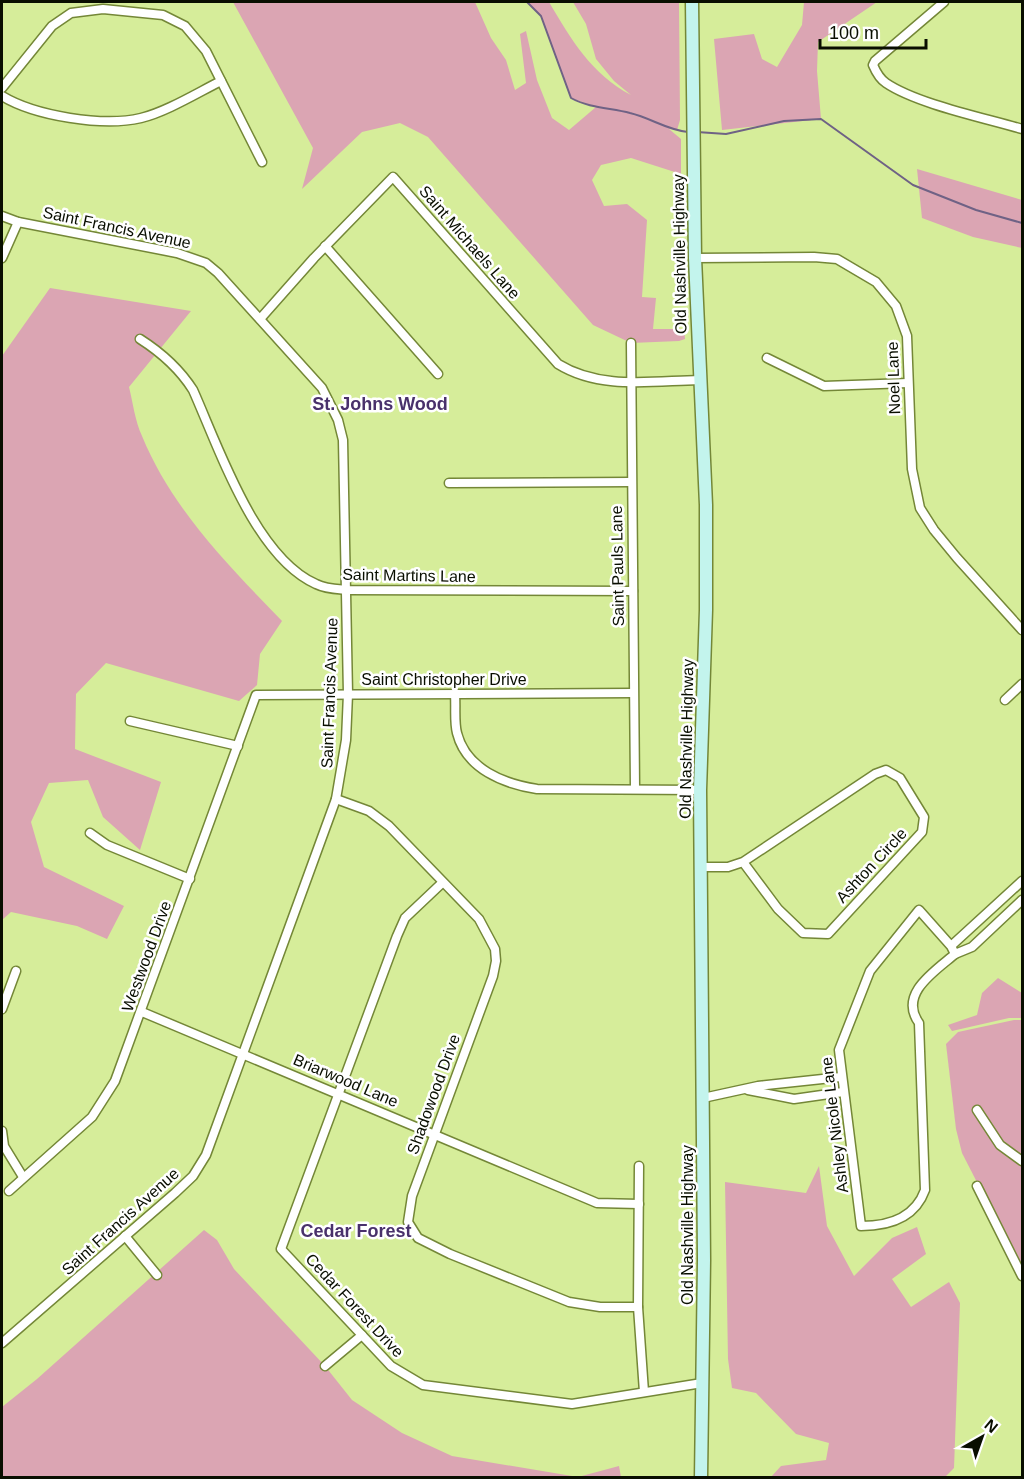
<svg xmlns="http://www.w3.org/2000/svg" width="1024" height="1479" font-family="Helvetica,sans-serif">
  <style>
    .green { fill: #dba5b3 }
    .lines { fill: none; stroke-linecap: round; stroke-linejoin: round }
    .stream { stroke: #6f6285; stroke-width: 2 }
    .minor-casing { stroke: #748737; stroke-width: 11 }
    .secondary-casing { stroke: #748737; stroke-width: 15 }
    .minor { stroke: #fff; stroke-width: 8 }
    .secondary { stroke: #c3f4ed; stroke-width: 12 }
    .labels { text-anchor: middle; stroke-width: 5; stroke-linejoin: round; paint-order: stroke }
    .street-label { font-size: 16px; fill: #090e00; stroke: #fff }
    .neighbourhood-label { font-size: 18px; font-weight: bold; fill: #49316b; stroke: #fff }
  </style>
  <rect width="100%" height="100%" fill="#d6ed9a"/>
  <g class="green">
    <path d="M233,2h242l16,36 15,22 9,30 11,-7 -6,-49 6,-3 11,49 15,38 17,12 27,-23 -25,-9 -30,-82 -14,-14h22c22,37 42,72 82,93l-17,-14 -18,-22 -10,-35 -13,-22h106l1,118 -3,10 -8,-1 12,10v35l-50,-16 -30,7 -9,15 12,26 23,-2 20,16 -5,77 14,1 -3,31h31l1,10 -6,2 -48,2 -38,-18 -165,-188 -28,-14 -38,9 -60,57 11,-41z"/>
    <polygon points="804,2 877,2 818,42 817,71 821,119 722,130 714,39 754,34 762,59 777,67 802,25"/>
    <polygon points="917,169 1022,200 1022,248 973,237 922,218"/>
    <path d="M50,288l141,23 -62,76c4,16 6,34 13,49 30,73 86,129 140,185l-22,33 -3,31 -18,16 -133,-38 -30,31 -1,55 86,33 -21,68 -37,-33 -15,-37 -39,3 -18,39 13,45 80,39 -17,33 -30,-13 -66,-14 -9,8v-564z"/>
    <polygon points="998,978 1022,993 1022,1018 1009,1018 952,1031 948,1025 977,1015 982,993"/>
    <polygon points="1014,1020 1022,1020 1022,1270 962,1153 956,1129 946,1044 958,1032"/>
    <polygon points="819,1166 827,1226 854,1276 892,1238 917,1227 926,1254 892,1279 911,1307 949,1282 960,1303 954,1468 945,1477 771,1477 781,1466 826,1460 829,1443 796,1434 756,1393 732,1388 728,1359 725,1182 806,1193"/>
    <polygon points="204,1230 217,1240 234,1269 325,1366 352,1400 402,1433 452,1456 578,1477 619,1466 621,1477 2,1478 2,1407 37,1379"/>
  </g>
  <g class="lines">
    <g class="stream">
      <path d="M527,2l14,14 30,82c18,10 40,10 59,15 21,5 37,17 58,19"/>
      <polyline points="697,132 726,134 784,121 821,119 913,185 976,210 1022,223"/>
    </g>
    <defs>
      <g id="minor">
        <path d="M944,2l-69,59 -2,4c3,7 7,14 13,18 31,21 99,35 136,46"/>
        <polyline points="2,88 52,26 71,13 103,9 163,15 185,26 206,51 262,162"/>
        <path d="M2,96c33,20 101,31 139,22 25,-6 56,-25 80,-37"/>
        <polyline points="2,216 18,222 177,253 206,263 218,273 322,388 338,420 343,440 348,694 346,740 336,799 206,1155 193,1176 175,1193 2,1343"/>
        <polyline points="325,246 438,374"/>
        <polyline points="2,258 18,222"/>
        <polyline points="695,258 814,257 837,259 876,282 896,306 907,336 912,469 920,508 934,530 957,558 1022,630"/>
        <path d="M260,319l54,-61 79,-81 165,187c42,26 93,17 141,16"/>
        <path d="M140,339c22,14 39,29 53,51 26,58 62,167 123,194 10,5 20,5 31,6l286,1"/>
        <polyline points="631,343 635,788"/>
        <polyline points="767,358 824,386 908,383"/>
        <polyline points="449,483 631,482"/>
        <path d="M455,695c1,12 -1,27 2,38 9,36 47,51 80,56l163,1"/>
        <polyline points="1005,700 1022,684"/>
        <polyline points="130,721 238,746"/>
        <polyline points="336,799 369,811 389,826 479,919 495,949 496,961 493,976 412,1196 408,1222 418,1238 450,1254 569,1302 600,1307 638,1307"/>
        <polyline points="90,833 107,845 190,879"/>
        <polyline points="701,867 728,867 743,862 875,774 886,770 900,778 924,817 922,832 828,934 803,933 778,909 743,862"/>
        <polyline points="442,883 405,918 397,936 281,1249 391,1366 423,1385 572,1404 702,1383"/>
        <path d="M951,946l4,8c-20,17 -57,40 -36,69l6,167c-10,28 -36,36 -64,36l-22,-176 31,-79 49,-61 32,36 71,-65"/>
        <polyline points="955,954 972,947 1022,900"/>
        <polyline points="2,1009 16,971"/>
        <polyline points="142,1012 597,1203 639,1204"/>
        <polyline points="748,1090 794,1099 843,1092"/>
        <polyline points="703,1098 758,1086 841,1077"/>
        <polyline points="977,1110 1000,1145 1022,1161"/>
        <polyline points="2,1131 4,1146 23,1177"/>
        <polyline points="639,1166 638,1307 644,1392"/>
        <polyline points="977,1186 1022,1276"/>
        <polyline points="9,1191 92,1117 115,1081 256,695 633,693"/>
        <polyline points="125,1236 157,1275"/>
        <polyline points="325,1366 362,1335"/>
      </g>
      <polyline id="secondary" points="692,2 695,258 706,505 706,610 700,790 704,1260 701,1478"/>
    </defs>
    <use href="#minor" class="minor-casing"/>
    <use href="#secondary" class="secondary-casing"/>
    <use href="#minor" class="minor"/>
    <use href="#secondary" class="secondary"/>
  </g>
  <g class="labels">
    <g class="street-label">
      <text transform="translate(117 227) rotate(12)" y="6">Saint Francis Avenue</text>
      <text transform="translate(470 242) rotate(49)" y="6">Saint Michaels Lane</text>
      <text transform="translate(679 254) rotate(-91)" y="6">Old Nashville Highway</text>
      <text transform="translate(893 378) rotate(-92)" y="6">Noel Lane</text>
      <text transform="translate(617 566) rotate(-91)" y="6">Saint Pauls Lane</text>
      <text transform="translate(409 575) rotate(1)" y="6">Saint Martins Lane</text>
      <text x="444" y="685">Saint Christopher Drive</text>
      <text transform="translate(329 693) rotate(-88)" y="6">Saint Francis Avenue</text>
      <text transform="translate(686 739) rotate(-89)" y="6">Old Nashville Highway</text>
      <text transform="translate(871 865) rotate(-47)" y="6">Ashton Circle</text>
      <text transform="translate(146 956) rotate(-70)" y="6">Westwood Drive</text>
      <text transform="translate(346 1080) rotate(23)" y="6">Briarwood Lane</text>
      <text transform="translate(433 1094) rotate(-70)" y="6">Shadowood Drive</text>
      <text transform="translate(834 1125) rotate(-97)" y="6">Ashley Nicole Lane</text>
      <text transform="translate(120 1221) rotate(-42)" y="6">Saint Francis Avenue</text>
      <text transform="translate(687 1225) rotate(-90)" y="6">Old Nashville Highway</text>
      <text transform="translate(355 1305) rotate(47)" y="6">Cedar Forest Drive</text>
    </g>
    <g class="neighbourhood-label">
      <text x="380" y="410">St. Johns Wood</text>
      <text x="356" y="1237">Cedar Forest</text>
    </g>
  </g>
  <rect width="1024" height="1479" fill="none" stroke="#090e00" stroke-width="6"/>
  <g transform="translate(982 1437) rotate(40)" stroke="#ffffff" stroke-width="4.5" paint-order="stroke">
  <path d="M0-4.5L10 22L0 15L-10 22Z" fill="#090e00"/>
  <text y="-9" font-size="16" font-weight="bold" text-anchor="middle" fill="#090e00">N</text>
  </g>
  <path d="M820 39v9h106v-9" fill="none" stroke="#090e00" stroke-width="3"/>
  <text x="829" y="39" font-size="18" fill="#090e00" stroke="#ffffff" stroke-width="4.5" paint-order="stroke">100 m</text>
</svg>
